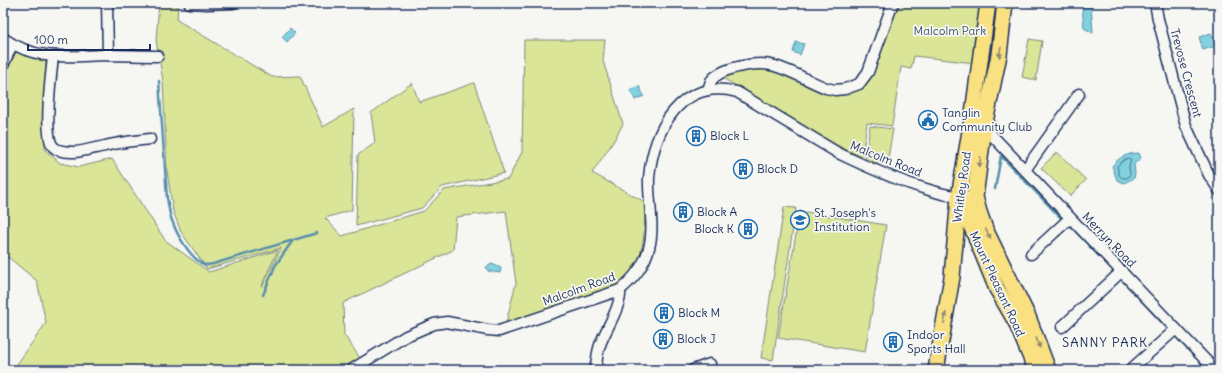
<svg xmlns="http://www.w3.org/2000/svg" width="1222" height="373" font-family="Delius,sans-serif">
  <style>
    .green { fill: #dae597; stroke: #7a8a7a }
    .water { fill: #82d1df; stroke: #5990ab }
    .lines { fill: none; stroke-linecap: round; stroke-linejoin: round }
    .shore { stroke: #447092; stroke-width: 1 }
    .stream { stroke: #5990ab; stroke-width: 2.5 }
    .street-casing { stroke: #1b2f5e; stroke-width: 13 }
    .primary-casing { stroke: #1b2f5e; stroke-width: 18 }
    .street { stroke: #f6f6f2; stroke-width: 10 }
    .primary { stroke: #f9e181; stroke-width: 15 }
    .oneway { fill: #8a8870 }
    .labels { text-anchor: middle; stroke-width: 3.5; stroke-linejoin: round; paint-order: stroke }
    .park-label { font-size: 12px; fill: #415369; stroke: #f6f6f2 }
    .street-label { font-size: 12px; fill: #1b2f5e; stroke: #f6f6f2 }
    .poi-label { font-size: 12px; fill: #1b2f5e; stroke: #f6f6f2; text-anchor: start }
    .neighbourhood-label { font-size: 13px; letter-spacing: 1px; fill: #1b2f5e; stroke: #f6f6f2 }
  </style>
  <rect width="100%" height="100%" fill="#f6f6f2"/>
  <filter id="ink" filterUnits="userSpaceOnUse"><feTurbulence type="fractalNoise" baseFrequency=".025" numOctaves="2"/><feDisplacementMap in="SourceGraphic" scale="8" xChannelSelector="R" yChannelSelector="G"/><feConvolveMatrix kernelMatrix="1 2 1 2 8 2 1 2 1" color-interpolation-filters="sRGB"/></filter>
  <g filter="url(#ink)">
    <g class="green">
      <path d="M159,3h9l10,3 -1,14 95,57 28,-1 23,51 31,-18 -2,101 -27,8 17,18 82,-25 20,-21 64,-11 14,-27 2,-112h81l-2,21 20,63 -10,18 -21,31 53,29c0,22 0,57 -16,75 -3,4 -8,7 -12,10l-111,36 10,-40 -10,-72 -50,6 -3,33 -110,53 1,32 16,23 -14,12h-333l33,-47 -9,-42 -29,-24 -5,2v-179l13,-28 30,9 -1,89 15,13 19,4 33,-8 53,81 44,32 69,-22 -14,30 -2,7 19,-39 -74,21 -26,-37 -8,-21 -6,-40 -4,-90 -7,-41z"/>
      <polygon points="896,3 983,3 975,63 914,56 911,69 901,67 892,126 867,123 862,157 838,146 721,77 736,71 757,69 773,70 823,93 834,95 847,94 861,88"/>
      <polygon points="1029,39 1042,41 1036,80 1022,77"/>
      <polygon points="412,83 419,102 474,83 504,173 442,187 422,208 356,226 358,155 375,143 371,113"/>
      <polygon points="870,126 893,129 887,164 865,161"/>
      <polygon points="1057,152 1086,180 1070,196 1041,168"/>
      <polygon points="784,207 796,208 773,360 761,358"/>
      <polygon points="800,211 886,225 865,352 778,338"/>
    </g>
    <g class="water">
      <polygon points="1091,5 1093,33 1084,28 1082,6"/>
      <polygon points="290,28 295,33 287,42 282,37"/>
      <polygon points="1211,33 1216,46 1203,50 1199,37"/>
      <polygon points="796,42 804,44 800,55 793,52"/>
      <polygon points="639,86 644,96 635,100 630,90"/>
      <path d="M1139,153l2,5 -7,6 1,10 -1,4 -10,5 -7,-3 -5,-14c7,-9 16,-13 27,-13z"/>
      <polygon points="492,264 501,268 500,273 488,271 486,267"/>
    </g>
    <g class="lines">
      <polygon class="shore" points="1129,158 1131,160 1129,166 1130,175 1127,178 1122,178 1119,175 1117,166 1124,160"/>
      <g class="stream">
        <path d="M159,81l8,117c2,8 2,17 6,25 4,12 17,33 28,40 4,3 7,2 12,1l104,-31"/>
        <polyline points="1001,156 1061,218"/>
        <polyline points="995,189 1001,156"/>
        <polyline points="1071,227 1112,269"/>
        <polyline points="1124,282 1167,328"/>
        <polyline points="263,295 275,266 293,240"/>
        <polyline points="1175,336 1195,357"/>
      </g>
      <defs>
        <g id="street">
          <polyline points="107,3 108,55"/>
          <polyline points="189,3 207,4 233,3"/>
          <polyline points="1155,3 1158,19 1186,126 1209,175 1219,190"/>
          <path d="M3,38c35,24 64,18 103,17 18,0 35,1 52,1"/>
          <path d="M53,57c-2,18 -9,74 -1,88 4,7 16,7 23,7 10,-1 20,-4 30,-6 15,-4 30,-5 45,-7"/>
          <polyline points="3,65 12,45"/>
          <path d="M708,90c1,-3 2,-6 3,-9 10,-14 48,-20 64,-15 17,5 34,15 51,22l9,2 10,-1 14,-5 9,-12 25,-69"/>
          <polyline points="984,127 1215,370"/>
          <polyline points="1025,170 1079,94"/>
          <polyline points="1031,254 1070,218"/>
          <polyline points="1062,327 1122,271"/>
          <path d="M351,370l55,-34 28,-12 13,-2 41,8 11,1 121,-41c14,-12 24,-24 29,-42 6,-22 -1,-47 0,-70 4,-48 32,-101 88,-86l101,61c29,14 58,27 88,36 13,4 25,8 39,8"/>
          <path d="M595,370c2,-8 2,-17 5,-25 5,-15 22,-39 20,-55"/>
          <polyline points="693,370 710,364"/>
          <polyline points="1130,370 1176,329"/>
        </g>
        <g id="primary">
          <polyline points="1005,3 999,55 984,127 975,197 979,212 985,229 1028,317 1048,370"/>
          <polyline points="961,201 997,289 1016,322 1036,370"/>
          <polyline points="936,370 952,277 959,197 973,113 988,3"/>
        </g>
      </defs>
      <use href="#street" class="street-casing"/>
      <use href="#primary" class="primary-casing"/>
      <use href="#street" class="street"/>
      <use href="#primary" class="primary"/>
    </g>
    <defs><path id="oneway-solid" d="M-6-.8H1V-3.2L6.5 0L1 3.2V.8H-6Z"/></defs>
    <g class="oneway">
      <use href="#oneway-solid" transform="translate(1000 52) rotate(98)"/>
      <use href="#oneway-solid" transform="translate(980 162) rotate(97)"/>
      <use href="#oneway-solid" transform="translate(988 234) rotate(64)"/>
      <use href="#oneway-solid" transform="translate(945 318) rotate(-81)"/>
      <use href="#oneway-solid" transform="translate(1038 343) rotate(70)"/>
    </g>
  </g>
  <defs>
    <symbol id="civic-ring" viewBox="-11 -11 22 22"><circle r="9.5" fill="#f6f6f2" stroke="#1f6fb2" stroke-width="1.5"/><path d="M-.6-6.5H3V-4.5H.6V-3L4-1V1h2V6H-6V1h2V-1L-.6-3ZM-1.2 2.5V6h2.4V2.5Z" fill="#1f6fb2"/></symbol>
    <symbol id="building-ring" viewBox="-11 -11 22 22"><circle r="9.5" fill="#f6f6f2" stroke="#1f6fb2" stroke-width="1.5"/><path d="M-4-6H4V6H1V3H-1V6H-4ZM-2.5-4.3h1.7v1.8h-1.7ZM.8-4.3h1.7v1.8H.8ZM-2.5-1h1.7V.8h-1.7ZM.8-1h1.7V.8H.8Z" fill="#1f6fb2"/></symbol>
    <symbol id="school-ring" viewBox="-11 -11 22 22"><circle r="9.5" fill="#f6f6f2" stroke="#1f6fb2" stroke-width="1.5"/><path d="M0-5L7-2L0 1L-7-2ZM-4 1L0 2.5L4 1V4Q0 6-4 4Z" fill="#1f6fb2"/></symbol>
  </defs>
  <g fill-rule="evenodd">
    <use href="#civic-ring" x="917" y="109" width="22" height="22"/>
    <use href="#building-ring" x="685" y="125" width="22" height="22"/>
    <use href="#building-ring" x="732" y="158" width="22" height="22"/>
    <use href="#building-ring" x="672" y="201" width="22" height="22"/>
    <use href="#school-ring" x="789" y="209" width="22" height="22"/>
    <use href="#building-ring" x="737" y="218" width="22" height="22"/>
    <use href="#building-ring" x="653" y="302" width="22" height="22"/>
    <use href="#building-ring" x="652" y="328" width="22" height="22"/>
    <use href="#building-ring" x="882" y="331" width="22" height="22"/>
  </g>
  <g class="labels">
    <g class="park-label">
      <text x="950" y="35">Malcolm Park</text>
    </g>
    <g class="street-label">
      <text transform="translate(1186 73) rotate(75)" y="4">Trevose Crescent</text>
      <text transform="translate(886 159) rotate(22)" y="4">Malcolm Road</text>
      <text transform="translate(962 187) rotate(-82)" y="4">Whitley Road</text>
      <text transform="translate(1109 240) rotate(46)" y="4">Merryn Road</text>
      <text transform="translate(997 284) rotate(65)" y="4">Mount Pleasant Road</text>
      <text transform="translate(579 289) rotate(-20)" y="4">Malcolm Road</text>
    </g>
    <g class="poi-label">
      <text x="942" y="117">Tanglin<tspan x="942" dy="14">Community Club</tspan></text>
      <text x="710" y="140">Block L</text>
      <text x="757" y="173">Block D</text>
      <text x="697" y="216">Block A</text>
      <text x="814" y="217">St. Joseph's<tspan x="814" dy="14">Institution</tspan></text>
      <text x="734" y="233" text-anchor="end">Block K</text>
      <text x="678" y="317">Block M</text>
      <text x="907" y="339">Indoor<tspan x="907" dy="14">Sports Hall</tspan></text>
      <text x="677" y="343">Block J</text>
    </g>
    <g class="neighbourhood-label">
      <text x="1105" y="347">SANNY PARK</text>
    </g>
  </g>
  <rect width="1222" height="373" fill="none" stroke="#f6f6f2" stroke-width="16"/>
  <rect x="8" y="8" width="1206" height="357" fill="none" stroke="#1b2f5e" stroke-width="1.5" filter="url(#ink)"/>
  <path d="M28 44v6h122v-6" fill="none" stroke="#1b2f5e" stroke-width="2"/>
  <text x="34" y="44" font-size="12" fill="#1b2f5e" stroke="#f6f6f2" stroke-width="3" paint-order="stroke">100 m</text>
</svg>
